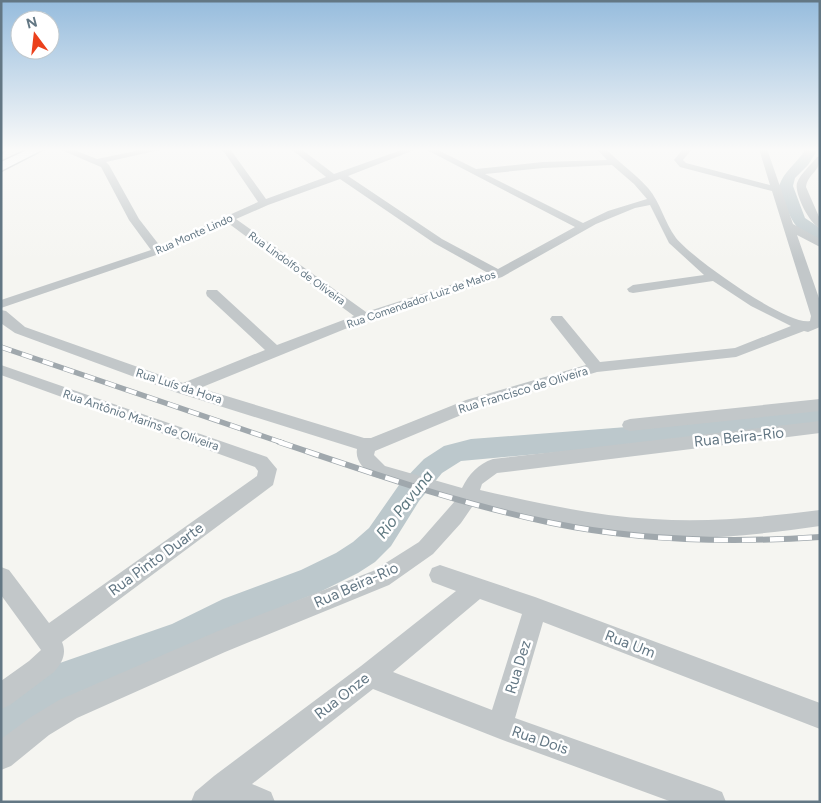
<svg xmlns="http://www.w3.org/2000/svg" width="821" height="803" font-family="Figtree,sans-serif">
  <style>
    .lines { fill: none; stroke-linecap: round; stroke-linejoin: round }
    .river { fill: #bcc8cc; fill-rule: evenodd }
    .secondary-casing { stroke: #b4babe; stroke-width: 3 }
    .minor { fill: #c2c7c9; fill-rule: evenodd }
    .secondary { fill: #fff; fill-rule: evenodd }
    .rail-far1-casing { stroke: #a0a8ad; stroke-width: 5.5 }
    .rail-casing { stroke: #a0a8ad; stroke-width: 6 }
    .rail-far1 { stroke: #fff; stroke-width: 4; stroke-dasharray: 11; stroke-linecap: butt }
    .rail { stroke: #fff; stroke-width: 4.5; stroke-dasharray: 14; stroke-linecap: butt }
    .labels { text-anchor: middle; stroke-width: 5; stroke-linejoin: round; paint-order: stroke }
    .far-street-label { font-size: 11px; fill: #637784; stroke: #fff }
    .street-label { font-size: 12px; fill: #637784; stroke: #fff }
    .near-street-label { font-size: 15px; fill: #637784; stroke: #fff }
    .near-water-label { font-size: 16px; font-style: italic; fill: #5f7981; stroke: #fff }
  </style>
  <rect width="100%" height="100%" fill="#f5f5f1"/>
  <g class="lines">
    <g class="river">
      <path d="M806,149h12l-10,16 -13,13 -2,8 12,32 15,10v13c-28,-7 -33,-32 -41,-55 5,-15 18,-23 27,-37z"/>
      <polygon points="820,407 820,424 678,441 461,461 442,473 419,501 391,546 375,562 358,573 322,591 247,621 190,651 81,691 15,746 1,751 1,707 57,664 172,624 223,599 301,570 336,553 353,542 369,528 399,485 424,459 444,446 471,439 678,423"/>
    </g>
    <defs>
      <g id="secondary">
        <polygon points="1,149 7,149 1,153"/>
        <polygon points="29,149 44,149 1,171 1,162"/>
      </g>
    </defs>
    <use href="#secondary" class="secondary-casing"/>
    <g class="minor">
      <path d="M59,149h13l25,10 48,-10h19l-58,13 3,3 30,54 21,27 98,-44 -36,-53h8l36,50 60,-22 -35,-28h10l33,25 70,-25h13l-69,27 94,63 56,30 77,-42 -150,-78h11l40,20 67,-7 64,-2 -10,-11h9c13,14 30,25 42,39 13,15 16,34 28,50 16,20 111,88 134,83l1,-5 -39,-125 -92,-24 -6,-7 9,-11h9l-9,11 3,3 84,22 -11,-36h8l26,75 27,15v8l-23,-12 23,66v26l-12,5 -4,-1 -68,26 -139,15 -119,36 -103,43 -1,4 11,11 77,22c7,-14 16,-24 31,-29l327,-38v12l-323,40 -15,11 -2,6c57,13 114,26 173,29 55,4 112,-2 167,-9v16c-55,8 -111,14 -167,11 -60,-4 -121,-19 -179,-33l-13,19 -28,31 -44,31 -164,67 -148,66 -28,17 -38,31 -10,4v-31l30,-22 28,-17 159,-69 155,-60 46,-29 36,-41 -83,-25c-8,-7 -17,-15 -15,-27l-179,-56 -163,-60 -13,-9 -1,-14 5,1 19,16 158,56 82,-33 -58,-54 -1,-3 1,-3h10l60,55 77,-29 -126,-93 -66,30 -161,55v-8l150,-50 -22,-30 -28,-53zM612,165l22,19 13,15 -39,12 -25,12 -98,-49 58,-6zM340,179l94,64 54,30 -122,39 -130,-93 32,-14zM650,205l19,38 35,32 -71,10 -6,4 2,3 4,1 80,-12 38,25 40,20 -56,22 -135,14 -38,-46h-10l-2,3 2,3 34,43 -120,35 -95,38h-7l-164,-50 145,-59 157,-52 94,-53 39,-16z"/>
      <path d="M820,156c0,17 -12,17 -14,31l14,32v9c-10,-3 -26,-35 -23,-45 3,-9 14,-18 20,-26z"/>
      <path d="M1,365l266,92 10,12 -4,16 -211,157c5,12 0,21 -8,30l-44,33 -9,4v-28l28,-20 12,-11 -40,-55v-28l8,3 40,53 208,-147 1,-5 -3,-4 -254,-92z"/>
      <polygon points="820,399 820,411 630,431 624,429 622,425 624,421 630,419"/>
      <path d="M440,565l95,32 285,106v26l-277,-107 -28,96 197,70 10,4 4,10h-54l-172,-63 -127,-50 -121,95 19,8 4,10h-84l4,-10 19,-16 147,-110 95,-75 -24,-9 -3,-7 3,-7zM480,599l42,15 -30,96 -99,-38z"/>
    </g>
    <use href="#secondary" class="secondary"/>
    <defs>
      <polyline id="rail-far1" points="1,347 283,443"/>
      <path id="rail" d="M279,442c90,30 180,62 273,81 88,18 178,20 268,14"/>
    </defs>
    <use href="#rail-far1" class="rail-far1-casing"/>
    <use href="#rail" class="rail-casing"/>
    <use href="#rail-far1" class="rail-far1"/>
    <use href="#rail" class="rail"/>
  </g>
  <linearGradient id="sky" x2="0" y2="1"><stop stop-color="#96bcdd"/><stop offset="0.57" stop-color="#fafaf9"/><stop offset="1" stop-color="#fafaf9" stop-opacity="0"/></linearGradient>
  <rect width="821" height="262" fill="url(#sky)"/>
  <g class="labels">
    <g class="far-street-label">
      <text transform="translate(194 234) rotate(-24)" y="4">Rua Monte Lindo</text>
      <text transform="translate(297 268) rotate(36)" y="4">Rua Lindolfo de Oliveira</text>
      <text transform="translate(421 299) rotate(-19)" y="4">Rua Comendador Luiz de Matos</text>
    </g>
    <g class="street-label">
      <text transform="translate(179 386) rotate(18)" y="4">Rua Luís da Hora</text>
      <text transform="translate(523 390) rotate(-17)" y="4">Rua Francisco de Oliveira</text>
      <text transform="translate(141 420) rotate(19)" y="4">Rua Antônio Marins de Oliveira</text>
    </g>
    <g class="near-street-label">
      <text transform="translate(739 437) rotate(-6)" y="5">Rua Beira-Rio</text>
      <text transform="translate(156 559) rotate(-36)" y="5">Rua Pinto Duarte</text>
      <text transform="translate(356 585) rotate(-24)" y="5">Rua Beira-Rio</text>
      <text transform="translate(630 644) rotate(21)" y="5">Rua Um</text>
      <text transform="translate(518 667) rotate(-73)" y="5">Rua Dez</text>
      <text transform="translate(342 696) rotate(-38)" y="5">Rua Onze</text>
      <text transform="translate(540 740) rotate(19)" y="5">Rua Dois</text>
    </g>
    <g class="near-water-label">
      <text transform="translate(404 504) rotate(-52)" y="6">Rio Pavuna</text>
    </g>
  </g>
  <rect width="821" height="803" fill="none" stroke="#637784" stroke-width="5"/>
  <g transform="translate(35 35) rotate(345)"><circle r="24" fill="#ffffff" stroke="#c1c9ce"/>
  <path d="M0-4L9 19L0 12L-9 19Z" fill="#eb411c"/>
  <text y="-8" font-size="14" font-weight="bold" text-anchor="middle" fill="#637784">N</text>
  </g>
</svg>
